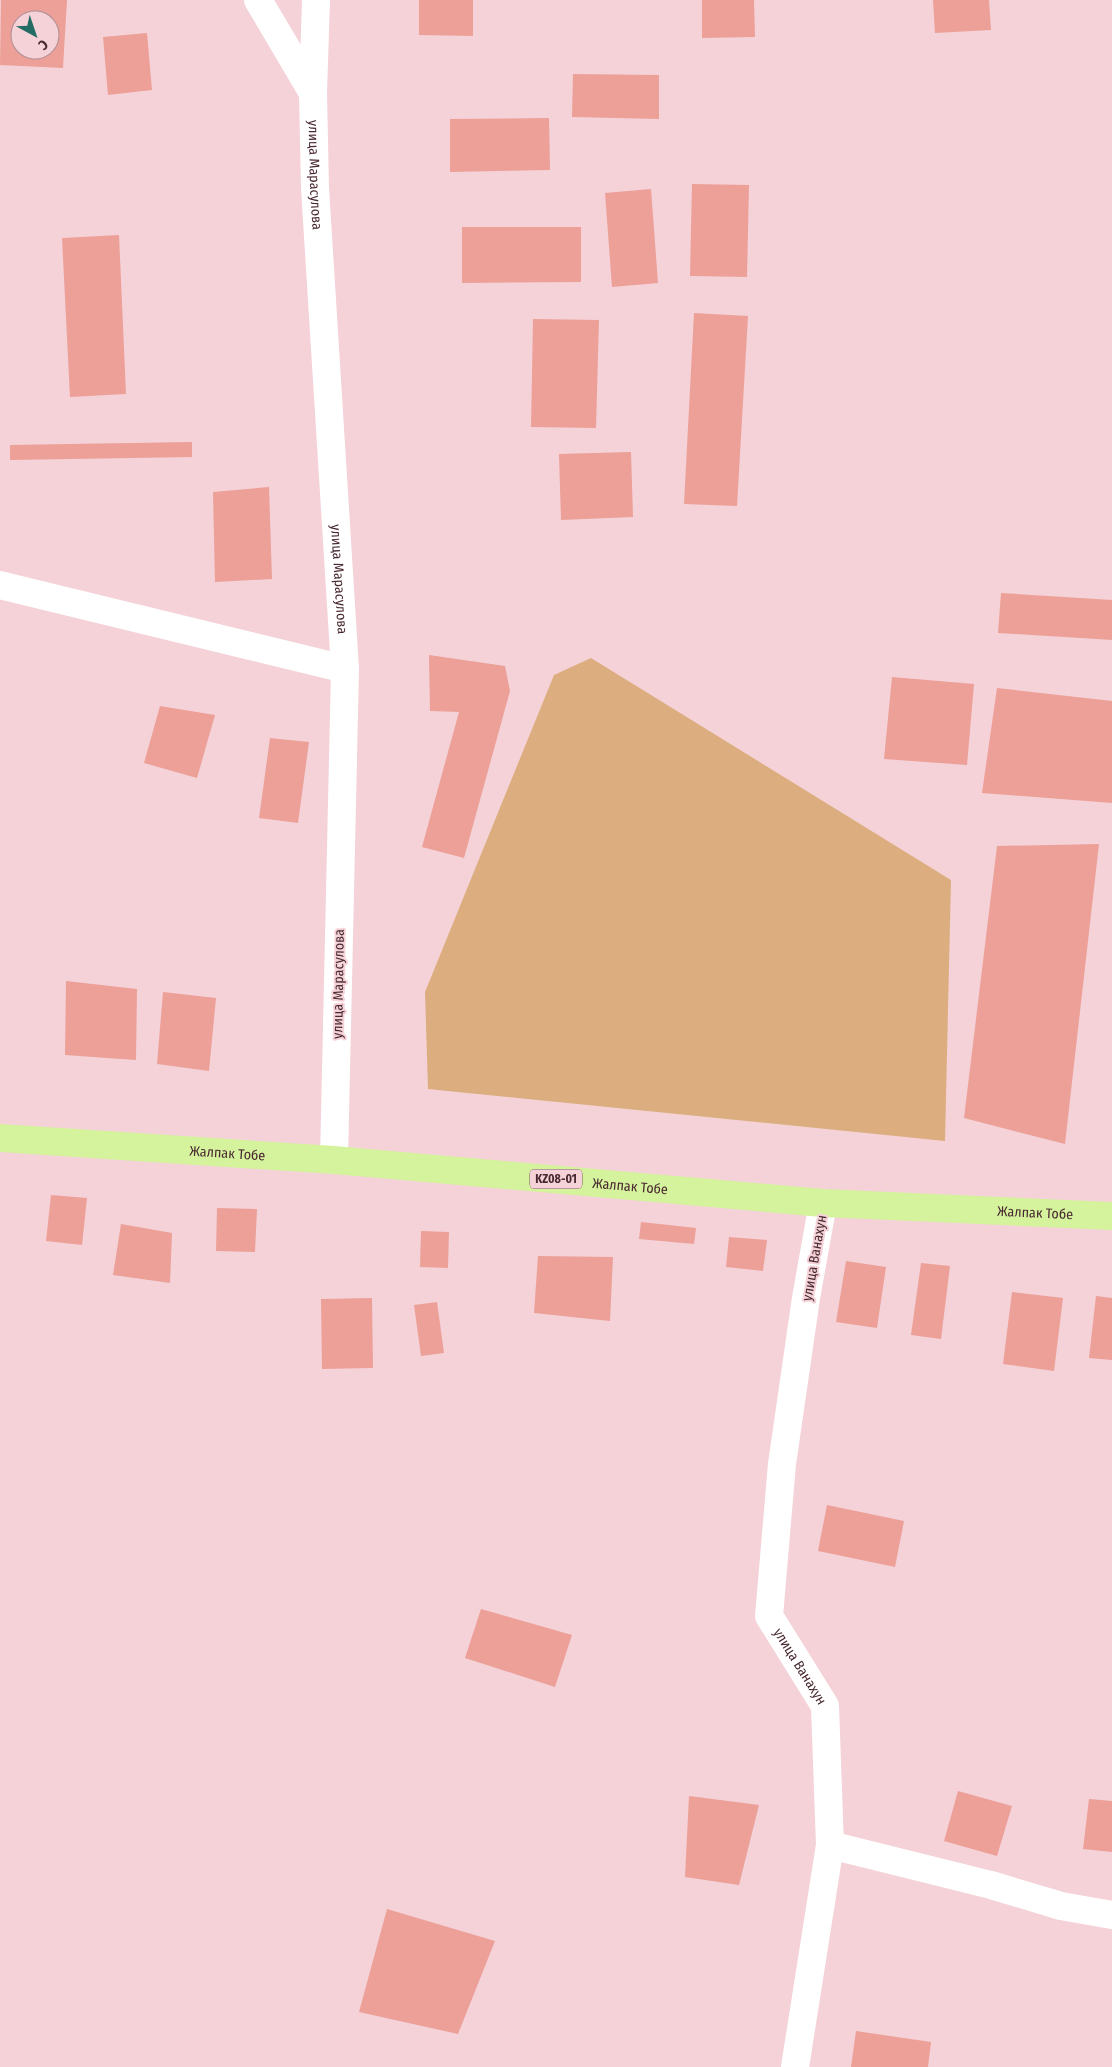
<svg xmlns="http://www.w3.org/2000/svg" width="1112" height="2067" font-family="'Fira Sans Condensed',sans-serif">
  <style>
    .green { fill: #dcae7f }
    .building { fill: #eca098; fill-rule: evenodd }
    .lines { fill: none; stroke-linecap: round; stroke-linejoin: round }
    .minor { stroke: #fff; stroke-width: 28 }
    .primary { stroke: #d5f29d; stroke-width: 28 }
    .labels { text-anchor: middle; stroke-width: 4; stroke-linejoin: round; paint-order: stroke }
    .shield { fill: #f4d2d8; stroke: #7c5c62; stroke-width: 1 }
    .shield-label { font-size: 12px; font-weight: bold; fill: #492930 }
    .street-label { font-size: 14px; fill: #492930; stroke: #f4d2d8 }
  </style>
  <rect width="100%" height="100%" fill="#f4d2d8"/>
  <polygon class="green" points="591,658 951,880 945,1141 428,1089 425,992 554,675"/>
  <g class="building">
    <path d="M1,0h66l-4,68 -63,-3zM20,20h30v30h-30z"/>
    <polygon points="419,0 473,0 473,36 419,35"/>
    <polygon points="702,0 754,0 755,37 702,38"/>
    <polygon points="933,0 989,0 991,30 935,33"/>
    <polygon points="147,33 152,90 108,95 103,37"/>
    <polygon points="573,74 659,75 659,119 572,117"/>
    <polygon points="549,118 550,170 450,172 450,119"/>
    <polygon points="692,184 749,185 747,277 690,276"/>
    <polygon points="651,189 658,283 612,287 605,193"/>
    <polygon points="462,227 581,227 581,282 462,283"/>
    <polygon points="119,235 126,394 70,397 62,238"/>
    <polygon points="694,313 748,316 737,506 684,504"/>
    <polygon points="533,319 599,320 596,428 531,427"/>
    <polygon points="192,442 192,457 10,460 10,445"/>
    <polygon points="631,452 633,517 561,520 559,454"/>
    <polygon points="269,487 272,579 215,582 213,492"/>
    <polygon points="1001,593 1112,600 1112,640 998,633"/>
    <polygon points="429,655 505,666 510,691 464,858 422,847 459,712 430,711"/>
    <polygon points="892,677 974,684 967,765 884,759"/>
    <polygon points="997,688 1112,701 1112,803 982,793"/>
    <polygon points="160,706 215,715 197,778 144,763"/>
    <polygon points="270,738 309,742 298,823 259,818"/>
    <polygon points="1099,844 1065,1144 964,1118 997,846"/>
    <polygon points="66,981 137,989 136,1060 65,1055"/>
    <polygon points="163,992 216,998 209,1071 157,1064"/>
    <polygon points="51,1195 87,1198 82,1245 46,1241"/>
    <polygon points="217,1208 257,1209 255,1252 216,1251"/>
    <polygon points="641,1222 696,1228 694,1244 639,1239"/>
    <polygon points="121,1224 172,1233 170,1283 113,1275"/>
    <polygon points="421,1231 449,1232 448,1268 420,1267"/>
    <polygon points="729,1237 767,1240 763,1271 726,1267"/>
    <polygon points="538,1256 613,1257 610,1321 534,1313"/>
    <polygon points="846,1261 886,1267 877,1328 836,1322"/>
    <polygon points="921,1263 950,1266 941,1339 911,1335"/>
    <polygon points="1012,1292 1063,1298 1054,1371 1003,1364"/>
    <polygon points="1096,1296 1112,1298 1112,1360 1089,1358"/>
    <polygon points="372,1298 373,1368 322,1369 321,1299"/>
    <polygon points="437,1302 444,1353 421,1356 414,1305"/>
    <polygon points="827,1505 904,1521 895,1567 818,1551"/>
    <polygon points="481,1609 572,1635 555,1687 465,1658"/>
    <polygon points="958,1791 1012,1806 997,1856 944,1841"/>
    <polygon points="689,1796 759,1805 739,1885 685,1877"/>
    <polygon points="1089,1799 1112,1801 1112,1852 1083,1849"/>
    <polygon points="387,1909 495,1941 458,2034 359,2012"/>
    <polygon points="856,2031 931,2042 928,2067 851,2067"/>
  </g>
  <g class="lines">
    <g class="minor">
      <polyline points="258,0 313,93"/>
      <path id="s1" d="M316,0l-3,93 2,95 30,481 -11,491"/>
      <polyline points="0,585 345,669"/>
      <path id="s2" d="M823,1203l-17,95 -24,166 -13,152 56,90 5,139 161,40 70,21 51,9"/>
      <polyline points="795,2067 830,1845"/>
    </g>
    <path class="primary" id="s3" d="M0,1138l334,22 489,43 289,13"/>
  </g>
  <g class="labels">
    <rect class="shield" x="530" y="1169.5" width="52" height="19" rx="4"/>
    <g class="shield-label">
      <text x="556" y="1183">KZ08-01</text>
    </g>
    <g class="street-label">
      <text dy="5" stroke="none"><textPath href="#s1" startOffset="175">улица Марасулова</textPath></text>
      <text dy="5" stroke="none"><textPath href="#s1" startOffset="580">улица Марасулова</textPath></text>
      <text transform="translate(338 984) rotate(-89)" y="5">улица Марасулова</text>
      <text dy="5" stroke="none"><textPath href="#s3" startOffset="228">Жалпак Тобе</textPath></text>
      <text dy="5" stroke="none"><textPath href="#s3" startOffset="632">Жалпак Тобе</textPath></text>
      <text dy="5" stroke="none"><textPath href="#s3" startOffset="1038">Жалпак Тобе</textPath></text>
      <text transform="translate(814 1258) rotate(-80)" y="5">улица Ванахун</text>
      <text dy="5" stroke="none"><textPath href="#s2" startOffset="476">улица Ванахун</textPath></text>
    </g>
  </g>
  <g transform="translate(35 35) rotate(140)"><circle r="24" fill="#f4d2d8" stroke="#b08e95"/>
  <path d="M0-4L9 19L0 12L-9 19Z" fill="#226c64"/>
  <text y="-8" font-size="14" font-weight="bold" text-anchor="middle" fill="#492930">С</text>
  </g>
</svg>
